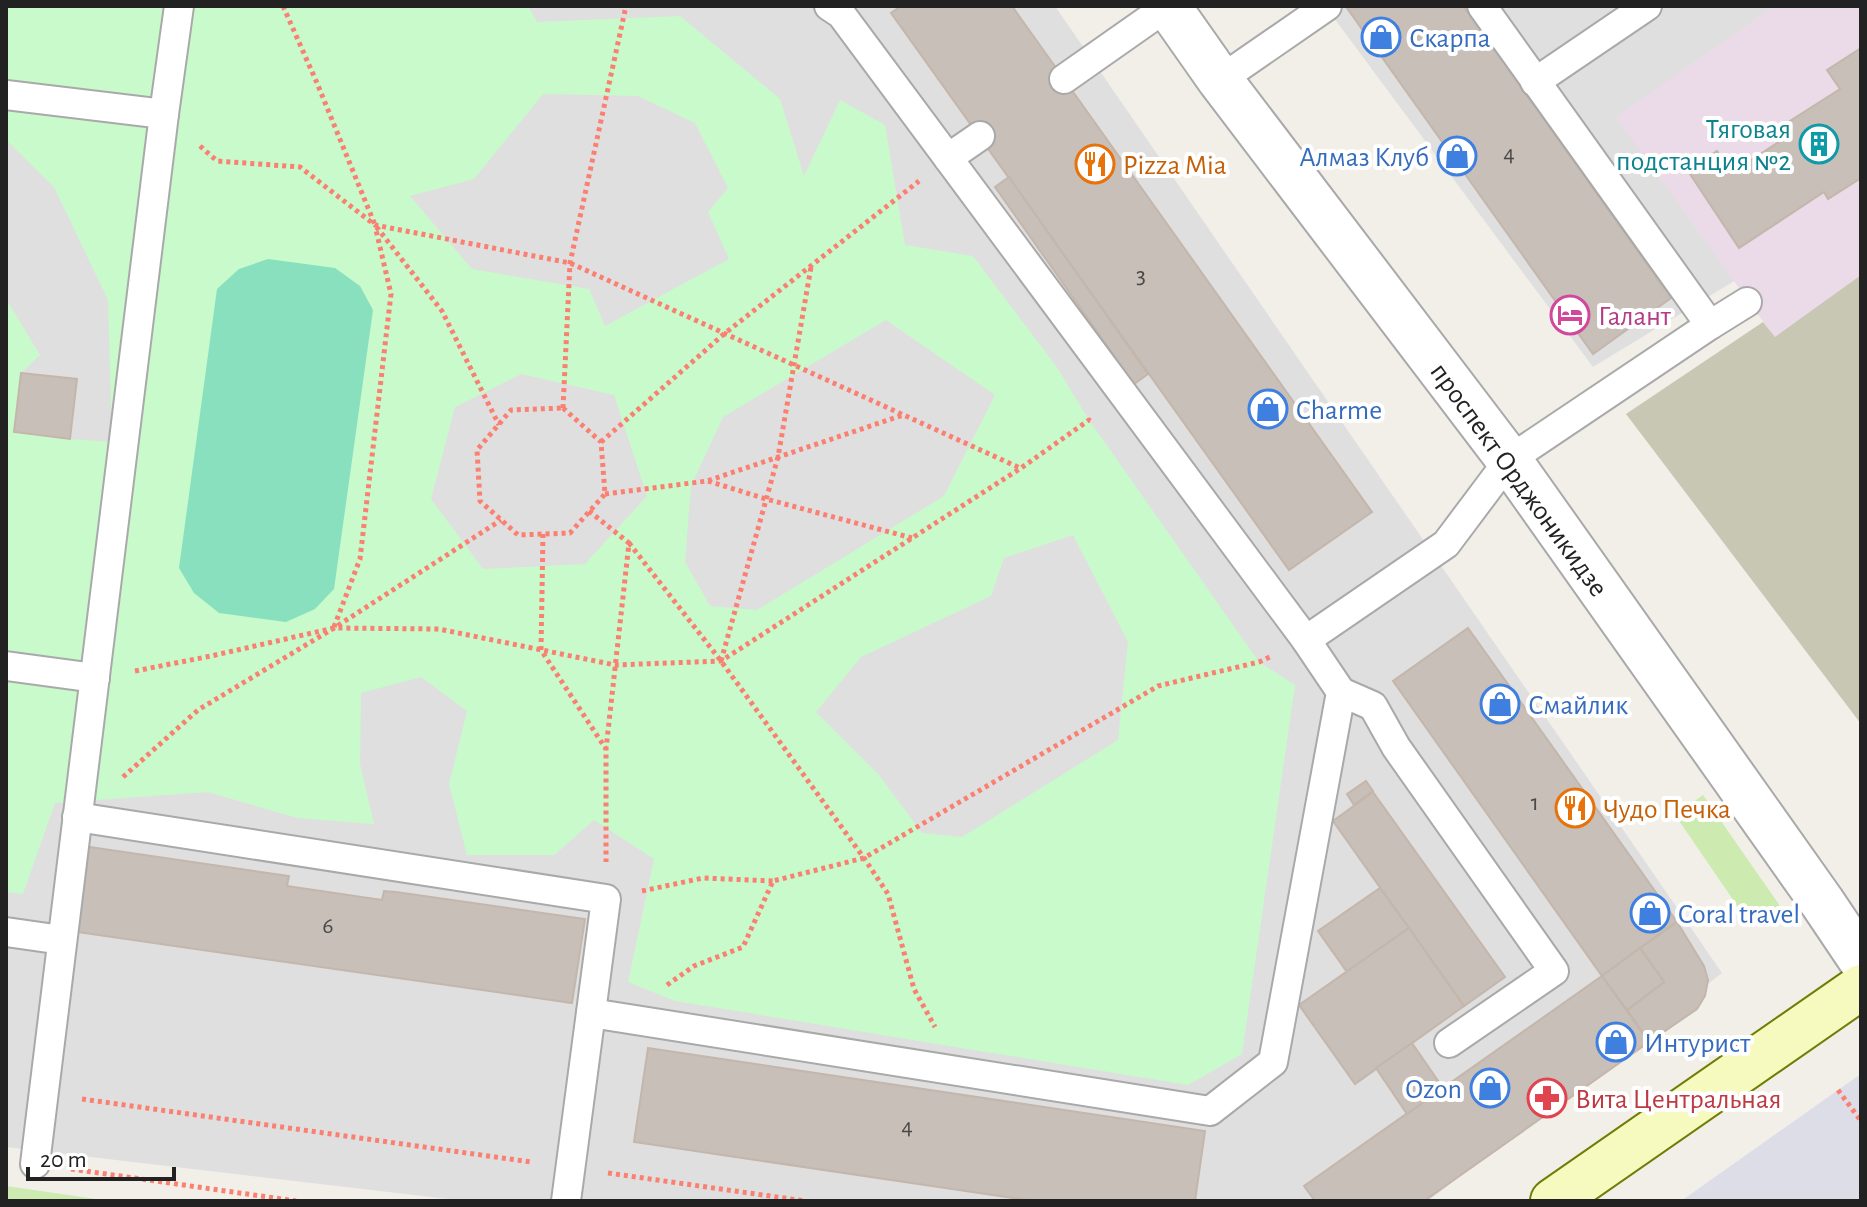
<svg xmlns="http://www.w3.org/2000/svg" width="1867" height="1207" font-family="'Alegreya Sans',sans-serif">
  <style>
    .residential { fill: #e0dfdf }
    .industrial { fill: #ebdbe8 }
    .construction { fill: #c7c7b4 }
    .grass { fill: #cdebb0 }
    .park { fill: #c8facc; fill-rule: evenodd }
    .pitch { fill: #88e0be }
    .plaza { fill: #dddde8 }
    .building { fill: #c7bfb8; stroke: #c4b6ab; stroke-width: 2 }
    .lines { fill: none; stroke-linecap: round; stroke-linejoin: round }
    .service-casing { stroke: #a9a9a9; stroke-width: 32 }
    .tertiary-casing { stroke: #a9a9a9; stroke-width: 48 }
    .secondary-casing { stroke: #707d05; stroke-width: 48 }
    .path { stroke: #fa8072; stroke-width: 5; stroke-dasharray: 4 4; stroke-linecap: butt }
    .service { stroke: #fff; stroke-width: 28 }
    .tertiary { stroke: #fff; stroke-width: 44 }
    .secondary { stroke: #f7fabf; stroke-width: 44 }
    .labels { text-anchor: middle; stroke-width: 8; stroke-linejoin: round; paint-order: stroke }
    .number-label { font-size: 24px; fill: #4b4948 }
    .shop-label { font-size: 28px; fill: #366cbe; stroke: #fff; text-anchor: start }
    .culture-label { font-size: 28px; fill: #0d838f; stroke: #fff; text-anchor: end }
    .food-label { font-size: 28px; fill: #c56008; stroke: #fff; text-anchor: start }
    .hotel-label { font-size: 28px; fill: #b23c85; stroke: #fff; text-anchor: start }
    .street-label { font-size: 28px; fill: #222; stroke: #fff }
    .health-label { font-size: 28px; fill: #be3a42; stroke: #fff; text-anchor: start }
  </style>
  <rect width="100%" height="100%" fill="#f2efe9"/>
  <g class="residential">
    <polygon points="6,6 1055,6 1722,973 1428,1201 465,1201 6,1147"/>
    <polygon points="1325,6 1861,6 1861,204 1593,367"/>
  </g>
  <polygon class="industrial" points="1774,6 1861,6 1861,275 1775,338 1616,117"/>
  <polygon class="construction" points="1861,275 1861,724 1626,414 1763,322 1775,337"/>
  <g class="grass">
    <polygon points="1703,795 1780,906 1751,926 1675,815"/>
    <polygon points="6,1186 110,1201 6,1201"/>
  </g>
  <path class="park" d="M6,6h522l9,16 143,-6 100,83 24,77 36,-76 45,25 20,120 68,11 83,110 33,54 170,242 36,23 -53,369 -54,31 -513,-84 -47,-19 26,-123 -60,-39 -40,35h-87l-18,-71 18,-73 -46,-34 -60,16 -1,71 14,60 -77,-6 -89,-26 -153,11 -32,91 -17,-2v-593l34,56 -19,18 -7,59 56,7 42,3 -4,-142 -54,-113 -48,-47zM543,94l95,2 57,27 33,65 -20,24 21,47 -124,67 -16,-37 -117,-20 -62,-73 64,-17zM886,320l109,75 -51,101 -187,114 -47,-4 -25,-44 6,-76 32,-69zM521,374l93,21 33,101 -62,68 -102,5 -52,-70 24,-92zM1073,535l55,107 -10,98 -156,97 -40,-4 -43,-58 -63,-63 45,-55 130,-61 13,-38z"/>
  <polygon class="pitch" points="268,259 335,268 360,286 373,310 334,589 315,609 286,622 219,613 194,593 179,568 217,289 239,269"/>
  <polygon class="plaza" points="1861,1074 1861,1201 1681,1201 1838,1090"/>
  <g class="building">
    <polygon points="901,6 1012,6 1372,512 1289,570 891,13"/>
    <polygon points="1349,6 1463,6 1671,298 1593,354 1347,8"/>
    <polygon points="1861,48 1861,178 1828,199 1824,192 1739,248 1688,171 1717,151 1731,173 1788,136 1782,126 1840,89 1827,70"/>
    <polygon points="1009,177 1148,374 1134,384 995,187"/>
    <polygon points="21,373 77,379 70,439 14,432"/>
    <polygon points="1468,628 1677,922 1602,976 1393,681"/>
    <polygon points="1366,781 1373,791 1354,805 1347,794"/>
    <polygon points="1373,792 1505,977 1464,1006 1333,821"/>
    <polygon points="83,846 289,876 287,886 382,900 384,891 396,892 585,919 572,1003 70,931"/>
    <polygon points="1380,888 1409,928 1347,972 1318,931"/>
    <polygon points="1677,922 1704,966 1708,980 1705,996 1697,1009 1649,1042 1627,1010 1664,982 1640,948"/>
    <polygon points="1409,928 1464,1006 1355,1084 1299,1005"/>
    <polygon points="1640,948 1664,982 1627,1010 1602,976"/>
    <polygon points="1602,976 1649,1042 1424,1201 1315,1201 1304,1186"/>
    <polygon points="1412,1043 1443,1088 1407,1114 1376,1068"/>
    <polygon points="648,1048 1205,1131 1195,1201 1034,1201 634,1142"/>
  </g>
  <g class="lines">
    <defs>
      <g id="service">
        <polyline points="829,6 841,14 1306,640 1446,544 1509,460 1710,325 1482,6"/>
        <polyline points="1064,79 1168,6"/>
        <polyline points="1220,80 1327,6"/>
        <polyline points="1535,82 1647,6"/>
        <polyline points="6,95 164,114 179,6"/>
        <polyline points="948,158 980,136"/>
        <polyline points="1710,325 1747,302"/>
        <polyline points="6,666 95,678"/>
        <polyline points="1341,692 1373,706 1396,747 1554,971 1449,1043"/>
        <polyline points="77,817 606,899 566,1201"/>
        <polyline points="6,932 62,940"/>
        <polyline points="591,1013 1210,1111 1273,1062 1341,692 1306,640"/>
        <polyline points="35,1164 164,114"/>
      </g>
      <polyline id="tertiary" points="1168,6 1220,80 1509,460 1822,902 1861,960"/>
      <polyline id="secondary" points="1553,1201 1861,987"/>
    </defs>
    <use href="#service" class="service-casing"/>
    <use href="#tertiary" class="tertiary-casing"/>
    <use href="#secondary" class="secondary-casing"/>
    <g class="path">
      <polyline points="283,6 317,83 375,225 442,311 499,425"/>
      <polyline points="200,146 217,161 300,167 375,225 570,263 1020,468"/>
      <polygon points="563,408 601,442 605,494 570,533 518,535 480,501 477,450 511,410"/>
      <polyline points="563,408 570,263 626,6"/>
      <polyline points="601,442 724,334 919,181"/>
      <polyline points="708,481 766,499 912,538"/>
      <polyline points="605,494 707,481 903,415"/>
      <polyline points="589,511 629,543 606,749 606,862"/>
      <polyline points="543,534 541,650 606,749"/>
      <polyline points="629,543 721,661 864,858 888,894 914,989 935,1027"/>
      <polyline points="334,627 360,559 391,294 376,230"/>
      <polyline points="721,661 778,457 811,267"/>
      <polyline points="135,671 211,656 334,628 439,629 615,665 721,661 1021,468 1089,420 1093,422"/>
      <polyline points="123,777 198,710 334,628 501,520"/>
      <polyline points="642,891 703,878 773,881"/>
      <polyline points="667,985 694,966 743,947 773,881 864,858 1158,686 1259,662 1272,656"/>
      <polyline points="1838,1090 1861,1121"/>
      <polyline points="82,1099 531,1162"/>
      <polyline points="71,1169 296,1201"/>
      <polyline points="608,1173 805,1201"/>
    </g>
    <use href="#service" class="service"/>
    <use href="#tertiary" class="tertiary"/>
    <use href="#secondary" class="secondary"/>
  </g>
  <defs>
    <symbol id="shop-ring" viewBox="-11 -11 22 22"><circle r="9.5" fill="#fff" stroke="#3f7fe0" stroke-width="1.5"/><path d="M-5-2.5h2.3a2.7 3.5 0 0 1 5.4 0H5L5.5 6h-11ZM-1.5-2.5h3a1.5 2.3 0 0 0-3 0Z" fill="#3f7fe0"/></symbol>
    <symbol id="building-ring" viewBox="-11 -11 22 22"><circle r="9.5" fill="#fff" stroke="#0f9aa8" stroke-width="1.5"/><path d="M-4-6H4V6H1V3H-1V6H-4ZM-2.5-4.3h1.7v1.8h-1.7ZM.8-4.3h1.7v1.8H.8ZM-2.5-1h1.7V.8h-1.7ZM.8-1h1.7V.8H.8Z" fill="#0f9aa8"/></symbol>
    <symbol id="restaurant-ring" viewBox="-11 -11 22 22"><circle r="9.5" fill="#fff" stroke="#e8710a" stroke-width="1.5"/><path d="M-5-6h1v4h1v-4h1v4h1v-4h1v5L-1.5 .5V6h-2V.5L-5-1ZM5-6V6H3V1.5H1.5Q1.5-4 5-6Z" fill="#e8710a"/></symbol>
    <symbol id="hotel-ring" viewBox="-11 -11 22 22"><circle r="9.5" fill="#fff" stroke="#d1479c" stroke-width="1.5"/><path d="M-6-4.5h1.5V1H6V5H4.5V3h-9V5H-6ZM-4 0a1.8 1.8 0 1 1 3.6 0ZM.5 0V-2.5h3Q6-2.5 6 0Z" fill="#d1479c"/></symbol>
    <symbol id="pharmacy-ring" viewBox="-11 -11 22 22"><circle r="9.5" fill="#fff" stroke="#e0444e" stroke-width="1.5"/><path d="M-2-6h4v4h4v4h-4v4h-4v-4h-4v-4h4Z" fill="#e0444e"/></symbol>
  </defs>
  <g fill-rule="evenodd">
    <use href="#shop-ring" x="1359" y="15" width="44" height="44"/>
    <use href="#building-ring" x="1797" y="122" width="44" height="44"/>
    <use href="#shop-ring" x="1435" y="134" width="44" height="44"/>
    <use href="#restaurant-ring" x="1073" y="142" width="44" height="44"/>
    <use href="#hotel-ring" x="1548" y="293" width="44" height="44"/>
    <use href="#shop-ring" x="1246" y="387" width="44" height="44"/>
    <use href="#shop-ring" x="1478" y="682" width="44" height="44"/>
    <use href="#restaurant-ring" x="1553" y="786" width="44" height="44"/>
    <use href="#shop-ring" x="1628" y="891" width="44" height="44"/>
    <use href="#shop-ring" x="1594" y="1020" width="44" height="44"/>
    <use href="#shop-ring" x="1468" y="1066" width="44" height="44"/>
    <use href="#pharmacy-ring" x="1525" y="1076" width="44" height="44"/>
  </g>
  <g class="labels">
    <g class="number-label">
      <text x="1509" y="161">4</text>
      <text x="1141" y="283">3</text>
      <text x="1535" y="810">1</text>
      <text x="328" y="933">6</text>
      <text x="907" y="1134">4</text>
    </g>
    <g class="shop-label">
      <text x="1409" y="47">Скарпа</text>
      <text x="1429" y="166" text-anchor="end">Алмаз Клуб</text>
      <text x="1296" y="419">Charme</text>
      <text x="1528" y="714">Смайлик</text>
      <text x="1678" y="923">Coral travel</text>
      <text x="1644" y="1052">Интурист</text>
      <text x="1462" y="1098" text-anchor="end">Ozon</text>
    </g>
    <g class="culture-label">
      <text x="1791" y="138">Тяговая<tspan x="1791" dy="32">подстанция №2</tspan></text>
    </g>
    <g class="food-label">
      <text x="1123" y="174">Pizza Mia</text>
      <text x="1603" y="818">Чудо Печка</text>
    </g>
    <g class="hotel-label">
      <text x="1598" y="325">Галант</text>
    </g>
    <g class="street-label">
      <text transform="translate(1520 479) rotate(54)" y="10">проспект Орджоникидзе</text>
    </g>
    <g class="health-label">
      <text x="1575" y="1108">Вита Центральная</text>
    </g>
  </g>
  <rect width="1867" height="1207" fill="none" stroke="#222222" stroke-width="16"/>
  <path d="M28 1167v12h146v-12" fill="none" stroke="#222222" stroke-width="4"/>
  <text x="40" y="1167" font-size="24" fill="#222222" stroke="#ffffff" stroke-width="6" paint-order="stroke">20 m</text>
</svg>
